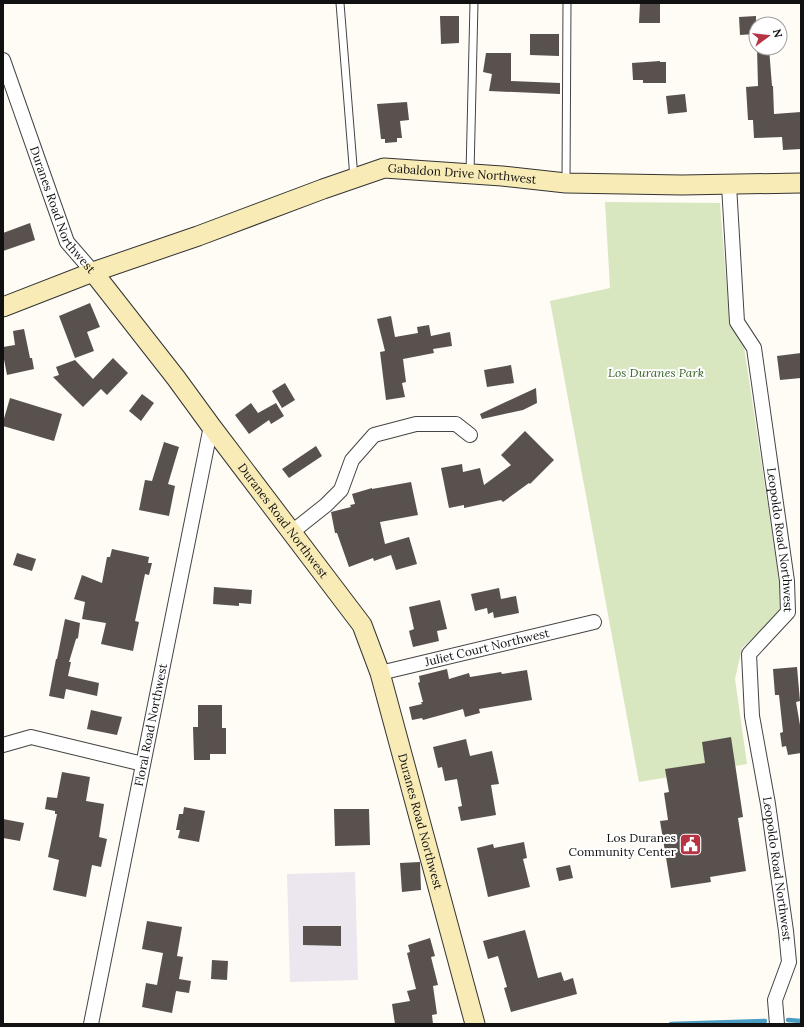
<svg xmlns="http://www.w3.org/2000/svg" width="804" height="1027" font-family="Lora,serif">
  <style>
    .industrial { fill: #ece6ee }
    .green { fill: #d8e7c0 }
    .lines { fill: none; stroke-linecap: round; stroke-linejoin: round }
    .stream { stroke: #4b9dc3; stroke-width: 4.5 }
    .building { fill: #58514e }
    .lane-casing { stroke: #444; stroke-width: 9 }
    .street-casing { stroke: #444; stroke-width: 16 }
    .secondary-casing { stroke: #333; stroke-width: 21 }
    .lane { stroke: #fff; stroke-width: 7 }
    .street { stroke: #fff; stroke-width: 14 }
    .secondary { stroke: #f8ebb6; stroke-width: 19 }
    .labels { text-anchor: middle; stroke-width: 4; stroke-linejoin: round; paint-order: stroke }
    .street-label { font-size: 12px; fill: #111; stroke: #fff }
    .park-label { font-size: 12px; font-style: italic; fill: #376425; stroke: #fff }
    .poi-label { font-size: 12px; fill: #111; stroke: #fff; text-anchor: end }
  </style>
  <rect width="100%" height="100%" fill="#fefcf5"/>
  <polygon class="industrial" points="355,872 358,980 290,982 287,874"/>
  <polygon class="green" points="605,202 720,203 728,303 734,326 743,340 782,599 779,614 742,648 735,679 747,764 639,782 550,301 610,288"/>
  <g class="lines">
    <g class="stream">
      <polyline points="788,1020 801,1021"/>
      <polyline points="671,1024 765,1021"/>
    </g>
  </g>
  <g class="building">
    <polygon points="640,3 660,3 660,23 639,23"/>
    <polygon points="440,16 459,16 459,43 441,44"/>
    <polygon points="756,16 756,34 740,35 739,17"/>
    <polygon points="530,34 559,34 559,56 530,55"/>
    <polygon points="757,48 769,48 772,86 773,86 774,114 801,112 801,149 783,150 782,137 754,138 753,120 748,120 746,87 758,86"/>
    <polygon points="486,53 511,53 511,81 560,83 560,94 489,91 492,74 483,72"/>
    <polygon points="660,61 660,62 666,62 666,83 643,83 643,80 633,80 632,63"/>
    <polygon points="685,94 687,112 668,114 666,96"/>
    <polygon points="407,102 409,120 400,121 402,138 397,138 397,142 385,143 385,139 381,139 377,104"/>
    <polygon points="30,223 35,240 3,251 3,233"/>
    <polygon points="90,303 100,327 87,332 94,351 75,358 59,316"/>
    <polygon points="391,316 395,337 418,333 417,327 429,325 431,336 450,332 452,346 433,349 434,353 403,359 406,382 402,383 405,397 386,400 380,352 385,351 377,319"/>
    <polygon points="24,329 30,358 32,358 34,369 7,375 3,354 3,347 15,345 13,331"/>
    <polygon points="801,353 801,378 780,380 777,356"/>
    <polygon points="113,358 128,373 107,395 101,389 83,407 53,377 59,375 56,367 75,360 93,379"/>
    <polygon points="511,365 514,383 487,387 484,370"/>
    <polygon points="285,383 295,400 282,408 272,391"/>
    <polygon points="536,388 537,403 523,410 482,419 480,414"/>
    <polygon points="142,394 154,403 141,421 129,411"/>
    <polygon points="10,398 62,414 54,441 3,426 3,422"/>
    <polygon points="251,403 258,413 276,403 284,416 271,424 269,420 249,434 235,415"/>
    <polygon points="525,431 554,460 530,484 529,483 503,502 501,500 464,508 464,505 449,508 441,468 462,464 463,472 480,468 484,485 511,465 501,455"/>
    <polygon points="164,442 179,447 168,484 175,486 169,516 139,510 145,480 152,481"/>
    <polygon points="316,446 322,456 289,478 282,469"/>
    <polygon points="411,482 418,515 380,522 385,544 409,537 417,564 396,570 391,555 374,561 373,558 349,567 337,533 335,533 331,512 351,507 350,505 355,504 352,494 372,488 372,489"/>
    <polygon points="112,549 149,557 148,563 152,563 149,575 145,574 135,621 139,622 133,651 101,644 106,623 82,619 85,602 74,599 82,575 102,583 107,557 110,557"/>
    <polygon points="17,553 36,559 32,571 13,565"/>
    <polygon points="214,587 252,590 251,604 239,603 239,606 213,604"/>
    <polygon points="499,588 501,599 516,596 519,613 494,618 493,612 488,614 487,608 475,611 471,594"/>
    <polygon points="440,600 447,629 437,631 439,641 413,647 409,631 414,629 409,607"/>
    <polygon points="65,619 80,623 78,638 76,639 69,662 71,662 68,676 99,683 97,696 66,689 64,699 49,696 56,659 57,659"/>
    <polygon points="797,667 800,701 796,702 801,731 801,753 788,755 786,746 782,747 780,733 783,732 779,695 775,695 773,669"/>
    <polygon points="447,669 449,679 469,673 470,677 501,672 502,674 527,670 532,700 479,709 480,713 465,717 463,709 423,720 422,718 412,720 409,707 422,704 421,702 423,702 418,683 420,682 419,676"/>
    <polygon points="198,705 222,705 222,728 226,728 226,754 210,754 210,760 194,760 193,727 198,727"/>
    <polygon points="91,710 122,717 117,735 87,729"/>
    <polygon points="731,737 743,817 738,818 746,871 710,877 711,882 671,888 660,821 668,820 664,793 669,792 665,769 705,763 702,742"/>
    <polygon points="466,739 470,756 492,751 499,784 491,785 496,815 461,821 458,807 462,806 457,779 445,781 442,767 438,768 433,747"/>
    <polygon points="62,772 90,777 86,801 104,804 99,837 107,839 101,867 92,865 86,897 53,890 59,860 48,857 57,814 55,814 55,811 45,809 47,797 57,798"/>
    <polygon points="184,807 205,811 199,842 178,838 180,830 176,830 179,814 183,814"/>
    <polygon points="334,809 369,809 370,845 335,846"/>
    <polygon points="3,819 24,823 20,841 3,838"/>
    <polygon points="524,842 527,858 523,859 530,887 488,897 477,848 493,844 494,848"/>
    <polygon points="420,862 421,890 402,892 400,863"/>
    <polygon points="570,865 573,878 559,881 556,868"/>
    <polygon points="147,921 182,927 177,956 183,957 179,979 191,981 189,993 176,991 172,1013 142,1007 146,983 157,985 163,953 142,949"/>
    <polygon points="303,926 341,926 341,946 303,945"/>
    <polygon points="525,930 538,978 561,972 564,981 573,978 577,994 511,1012 504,988 507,987 498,956 488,959 483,941"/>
    <polygon points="430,938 435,956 431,957 438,985 433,986 437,1014 432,1015 433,1024 395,1024 392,1004 410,1001 407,991 416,989 407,953 410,952 408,945"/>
    <polygon points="212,960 228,961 227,980 211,979"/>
  </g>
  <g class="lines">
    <defs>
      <g id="lane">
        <polyline points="340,3 354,178"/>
        <polyline points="470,173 474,3"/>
        <polyline points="566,182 567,3"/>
      </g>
      <g id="street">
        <path id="s1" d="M3,60l64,182 26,30"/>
        <path id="s2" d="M729,185l8,137 17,26 33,233 1,31 -39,42 3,62 16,88 18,127 3,31 -14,38 2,24"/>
        <polyline points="292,532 326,505 341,490 352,460 374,435 416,424 456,424 470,435"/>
        <path id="s3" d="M380,673l214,-51"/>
        <polyline points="3,745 31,737 143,764"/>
        <path id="s4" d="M91,1024l120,-598"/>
      </g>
      <g id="secondary">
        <path id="s5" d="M93,272l83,106 35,48 151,199 18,48 95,351"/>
        <path id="s6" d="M3,307l90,-35 105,-36 125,-47 61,-21 118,8 64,7 116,2 119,-2"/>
      </g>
    </defs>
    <use href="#lane" class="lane-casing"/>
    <use href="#street" class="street-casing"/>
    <use href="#secondary" class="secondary-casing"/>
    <use href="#lane" class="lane"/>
    <use href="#street" class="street"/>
    <use href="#secondary" class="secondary"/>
  </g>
  <defs>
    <symbol id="civic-square" viewBox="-11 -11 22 22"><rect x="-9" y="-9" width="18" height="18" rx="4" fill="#b63344" stroke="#fff"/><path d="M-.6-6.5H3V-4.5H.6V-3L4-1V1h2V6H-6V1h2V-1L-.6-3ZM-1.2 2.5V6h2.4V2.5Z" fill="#fff"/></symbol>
  </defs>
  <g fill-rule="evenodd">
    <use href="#civic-square" x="678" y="832" width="25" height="25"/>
  </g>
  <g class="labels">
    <g class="street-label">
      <text dy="4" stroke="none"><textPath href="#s6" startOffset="484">Gabaldon Drive Northwest</textPath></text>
      <text dy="4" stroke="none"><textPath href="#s1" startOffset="162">Duranes Road Northwest</textPath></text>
      <text dy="4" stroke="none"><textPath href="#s5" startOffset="313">Duranes Road Northwest</textPath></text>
      <text dy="4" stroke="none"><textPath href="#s2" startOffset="362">Leopoldo Road Northwest</textPath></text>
      <text dy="4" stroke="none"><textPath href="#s3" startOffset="110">Juliet Court Northwest</textPath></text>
      <text dy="4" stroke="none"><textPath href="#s4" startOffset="305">Floral Road Northwest</textPath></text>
      <text dy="4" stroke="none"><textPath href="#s5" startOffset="649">Duranes Road Northwest</textPath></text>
      <text dy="4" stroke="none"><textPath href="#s2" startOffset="709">Leopoldo Road Northwest</textPath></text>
    </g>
    <g class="park-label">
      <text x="656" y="377">Los Duranes Park</text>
    </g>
    <g class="poi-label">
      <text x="676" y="842">Los Duranes<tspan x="676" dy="14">Community Center</tspan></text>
    </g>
  </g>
  <rect width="804" height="1027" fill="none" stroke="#111111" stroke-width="8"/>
  <g transform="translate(768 36) rotate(75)"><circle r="19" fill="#ffffff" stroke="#a0a0a0"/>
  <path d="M0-3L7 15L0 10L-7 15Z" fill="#b63344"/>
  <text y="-6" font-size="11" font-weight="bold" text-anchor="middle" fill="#111111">N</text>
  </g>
</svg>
